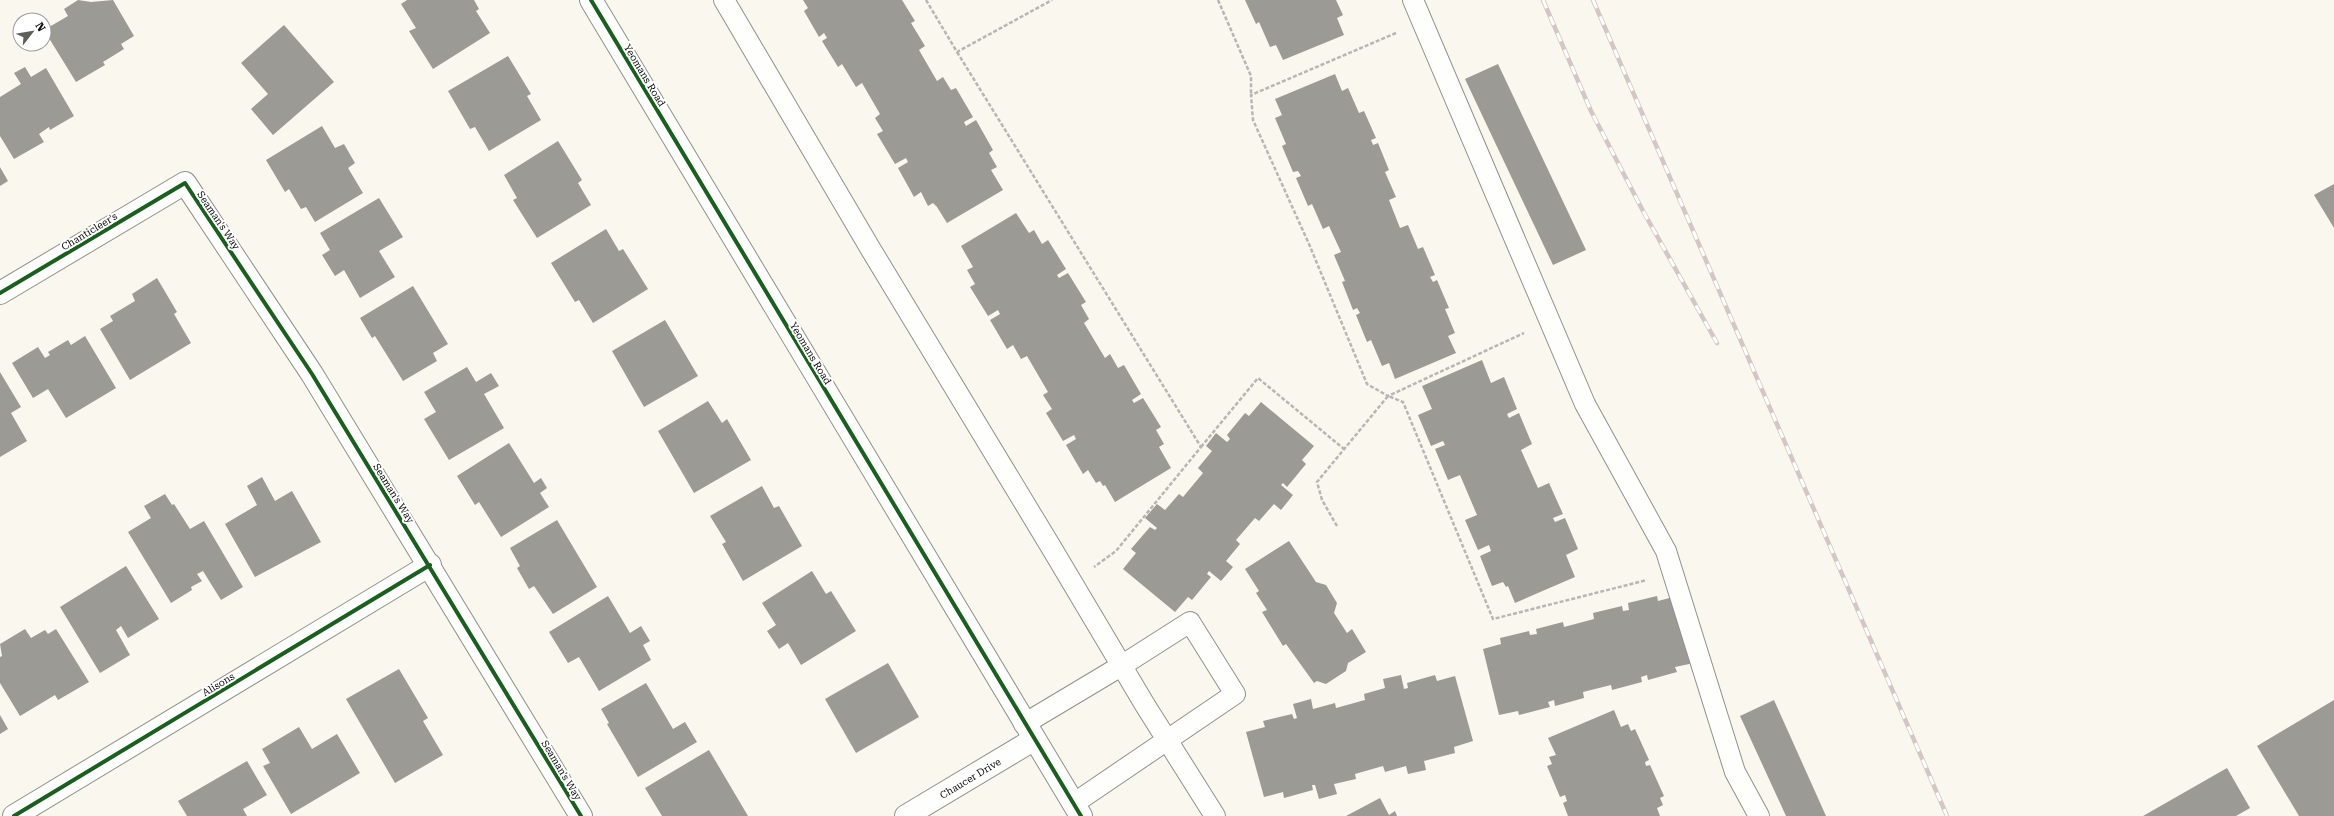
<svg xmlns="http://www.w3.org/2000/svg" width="2334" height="816" font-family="'Roboto Serif',serif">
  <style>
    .building { fill: #9c9a94 }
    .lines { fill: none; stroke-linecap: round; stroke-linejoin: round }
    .lane-casing { stroke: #92918d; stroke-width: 22 }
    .street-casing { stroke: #92918d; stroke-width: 24 }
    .path { stroke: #b7b6b5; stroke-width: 2.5; stroke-dasharray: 4 2; stroke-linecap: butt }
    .lane { stroke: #fefefc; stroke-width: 20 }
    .street { stroke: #fefefc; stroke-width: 22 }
    .rail-casing { stroke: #d4c6c4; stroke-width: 4.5 }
    .rail { stroke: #fff; stroke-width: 3; stroke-dasharray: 9; stroke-linecap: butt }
    .cycleway-casing { stroke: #fff; stroke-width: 6 }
    .cycleway { stroke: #1b5e20; stroke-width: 4 }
    .labels { text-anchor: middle; stroke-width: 4; stroke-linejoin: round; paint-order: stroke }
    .street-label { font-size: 10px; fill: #0b0b0b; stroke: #fff }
  </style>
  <rect width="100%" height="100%" fill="#f9f7ee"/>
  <g class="building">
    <polygon points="78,0 91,2 113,0 134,36 121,44 124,49 103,62 105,65 76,82 44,30 68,16 64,9"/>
    <polygon points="407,0 474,0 479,9 476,11 490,33 433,69 409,31 416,28 401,4"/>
    <polygon points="803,0 902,0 915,21 911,23 925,46 919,50 937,81 943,77 951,90 956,88 973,117 964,122 966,126 976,120 993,150 989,153 997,167 991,170 1003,190 947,223 937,207 933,203 928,206 921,192 914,197 898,168 908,162 906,158 895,164 877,134 883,131 875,118 880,114 862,83 856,87 842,64 838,67 822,41 827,38 824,33 819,37 804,11 808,8"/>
    <polygon points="1245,0 1336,0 1343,15 1337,18 1344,35 1283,60 1276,45 1270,47 1259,22 1256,24"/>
    <polygon points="284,25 334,82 273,135 251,109 268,94 241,63"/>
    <polygon points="508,56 531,94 527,96 541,120 489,151 475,127 470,129 448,91"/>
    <polygon points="1498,64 1586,250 1553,265 1465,79"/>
    <polygon points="25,67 31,77 46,68 74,116 50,130 49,127 39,134 44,142 14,159 0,136 0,97 21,84 14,73"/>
    <polygon points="1335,74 1342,91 1348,88 1359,113 1364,111 1376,138 1371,140 1373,145 1378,143 1389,170 1385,172 1396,197 1389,200 1400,228 1408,225 1418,249 1423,247 1435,275 1430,277 1433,282 1437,280 1449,308 1445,309 1455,333 1448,336 1456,353 1395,379 1389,363 1382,366 1371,340 1367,342 1356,315 1360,313 1357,308 1353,310 1342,282 1345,281 1334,255 1341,252 1329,226 1323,229 1312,204 1308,206 1296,178 1301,176 1298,171 1293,172 1282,146 1286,144 1275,118 1282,115 1275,99"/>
    <polygon points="322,126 335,148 344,144 355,163 348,168 363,193 315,222 306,207 301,209 289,189 285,192 266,160"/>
    <polygon points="558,141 582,180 578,183 591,205 537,238 513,200 517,198 504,175"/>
    <polygon points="0,167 8,181 0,186"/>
    <polygon points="2334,184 2334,228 2314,195"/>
    <polygon points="379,198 403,237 379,251 395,277 360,298 344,270 335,276 322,255 330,250 320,233"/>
    <polygon points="1016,213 1029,233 1034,230 1042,244 1048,240 1066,269 1057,275 1059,278 1068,273 1086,302 1081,305 1089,319 1084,323 1105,358 1110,354 1118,368 1124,365 1141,394 1132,400 1134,403 1143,398 1161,427 1156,430 1164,444 1159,447 1171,468 1115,502 1105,485 1103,486 1100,481 1096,483 1088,470 1083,474 1066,445 1076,439 1074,435 1063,441 1046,413 1052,409 1043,395 1048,392 1027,356 1021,359 1013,345 1007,349 990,320 1000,314 998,310 988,316 970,287 975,284 967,270 973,267 961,246"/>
    <polygon points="606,229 619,251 623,249 648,289 593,323 579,300 575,302 551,263"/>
    <polygon points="157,278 177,312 174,314 191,343 130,380 100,329 113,321 110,316 135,301 132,294"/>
    <polygon points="413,286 448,344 433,353 437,361 403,381 375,336 372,338 360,318"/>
    <polygon points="665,320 698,376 644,407 612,351"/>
    <polygon points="85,336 116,388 66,418 48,389 33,398 12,363 38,347 45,358 50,355 48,352 68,340 71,345"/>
    <polygon points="1482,360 1491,383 1504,377 1517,409 1507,414 1509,418 1519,413 1532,444 1521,450 1538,488 1549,483 1563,514 1553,518 1555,522 1565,518 1578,549 1566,555 1575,577 1515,603 1508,586 1506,587 1503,582 1492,586 1480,556 1491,551 1489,545 1478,550 1465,520 1477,515 1460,475 1448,480 1435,449 1445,445 1443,441 1431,446 1418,415 1432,409 1422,386"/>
    <polygon points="467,367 476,382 491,373 499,386 484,394 504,428 449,460 424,419 436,412 424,392"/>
    <polygon points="0,372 21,407 11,413 27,441 0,457"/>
    <polygon points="708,401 722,423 727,419 751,460 694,493 658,431"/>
    <polygon points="1261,402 1314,446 1302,460 1306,464 1287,487 1283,483 1281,485 1293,495 1281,510 1274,504 1259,521 1255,518 1236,540 1240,544 1226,561 1233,567 1221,581 1209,571 1207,574 1211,577 1192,600 1188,597 1175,612 1123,569 1136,553 1131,549 1150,527 1155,530 1157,528 1145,518 1157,504 1165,510 1179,494 1183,497 1203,473 1198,468 1212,451 1206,446 1216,433 1227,442 1230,439 1227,435 1245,413 1249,416"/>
    <polygon points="509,443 534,483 541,478 547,488 540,493 549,507 501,537 479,502 475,505 457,476"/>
    <polygon points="262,477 275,501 292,491 321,542 255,577 225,524 257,505 247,486"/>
    <polygon points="762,486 774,508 779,506 802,546 743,581 722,544 726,542 710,516"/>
    <polygon points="165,494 172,505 174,504 190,529 204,521 243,587 221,600 203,571 197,574 202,581 191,587 192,590 171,603 128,532 151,518 144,506"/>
    <polygon points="557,520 597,587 553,614 534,586 529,589 517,568 520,566 510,548"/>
    <polygon points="1289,541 1316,582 1326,585 1337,603 1334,613 1347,633 1352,629 1366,652 1348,663 1346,671 1326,684 1317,681 1314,683 1286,644 1283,646 1262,612 1267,610 1256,593 1259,591 1245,569"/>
    <polygon points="126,566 159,619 128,638 121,626 116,630 130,655 100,673 60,607"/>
    <polygon points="812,571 826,594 831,591 856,631 801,665 788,643 779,649 767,631 776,625 762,603"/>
    <polygon points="608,596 630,633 641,626 650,641 643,645 651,660 599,691 579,657 568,663 549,632"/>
    <polygon points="1657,596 1658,601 1677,596 1694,663 1675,667 1677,672 1648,680 1647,675 1641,677 1642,682 1612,690 1611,685 1583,692 1584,698 1555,706 1554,700 1548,702 1550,707 1519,715 1518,711 1499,715 1483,649 1501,644 1500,638 1529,631 1530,635 1537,634 1536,629 1563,622 1564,627 1594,619 1593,613 1622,606 1623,611 1629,610 1628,603"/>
    <polygon points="25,629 31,638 45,630 48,634 56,629 89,682 58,700 55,695 20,716 0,683 0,657 2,656 0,644"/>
    <polygon points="888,663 919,717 856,753 825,699"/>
    <polygon points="399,669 428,718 423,721 443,755 395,783 346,699"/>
    <polygon points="1401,675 1404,689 1408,688 1407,683 1435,675 1437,681 1455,676 1473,741 1454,747 1455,753 1424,761 1426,770 1408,774 1406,766 1385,772 1383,766 1355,774 1356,779 1334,784 1337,794 1319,799 1315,785 1312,785 1313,790 1284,798 1283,792 1264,797 1246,732 1265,727 1263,721 1292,714 1294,719 1297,718 1293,704 1311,699 1313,709 1335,703 1336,708 1365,700 1364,694 1385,688 1383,679"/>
    <polygon points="646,683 673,729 685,722 697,742 638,777 607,724 609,723 601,709"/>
    <polygon points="1774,700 1826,816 1786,816 1740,716"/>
    <polygon points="2334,700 2334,816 2299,816 2257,746"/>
    <polygon points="1614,710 1621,727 1628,724 1631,731 1635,729 1649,760 1645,762 1646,766 1650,765 1664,796 1660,798 1663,805 1657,808 1660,816 1568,816 1563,803 1567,801 1565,795 1560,797 1547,766 1552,764 1549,757 1556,755 1548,738"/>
    <polygon points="0,715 8,729 0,734"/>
    <polygon points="299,727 312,749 337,734 360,773 291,814 263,766 270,763 262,749"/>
    <polygon points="709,750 748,816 662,816 645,788"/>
    <polygon points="247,761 267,795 243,809 247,816 187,816 178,801"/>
    <polygon points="2227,768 2250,808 2236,816 2143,816"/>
    <polygon points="1380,798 1389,815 1395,811 1397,816 1346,816"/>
  </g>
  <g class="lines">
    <defs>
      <g id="lane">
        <polyline points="724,0 870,248 1051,547 1145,705 1215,816"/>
        <polyline points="1413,0 1585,404 1666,551 1735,772 1759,816"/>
        <polyline points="1024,724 1121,666 1190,622 1235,694 1073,804"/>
      </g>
      <g id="street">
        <polyline points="591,0 1081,816"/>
        <polyline points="0,293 185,183 312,374 581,816"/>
        <polyline points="14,816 430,565"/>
        <polyline points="906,816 1033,740"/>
      </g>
    </defs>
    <use href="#lane" class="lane-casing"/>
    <use href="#street" class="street-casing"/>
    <g class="path">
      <polyline points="926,0 957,52 1052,0"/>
      <polyline points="1218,0 1251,76 1251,95"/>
      <polyline points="1396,33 1251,95 1253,120 1309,244 1367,384 1388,396 1524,333"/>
      <polyline points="957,52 1201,447 1116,551 1094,567"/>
      <polyline points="1201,447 1258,378 1344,449"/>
      <polyline points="1337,526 1322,500 1317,482 1388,396 1403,402 1493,619 1647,580"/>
    </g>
    <use href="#lane" class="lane"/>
    <use href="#street" class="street"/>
    <defs>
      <g id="rail">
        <polyline points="1543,0 1591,111 1643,211 1717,343"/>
        <polyline points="1593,0 1947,816"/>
      </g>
    </defs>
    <use href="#rail" class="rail-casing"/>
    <use href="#rail" class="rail"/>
    <defs>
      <g id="cycleway">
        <polyline points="591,0 1081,816"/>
        <polyline points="0,293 185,183 312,374 581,816"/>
        <polyline points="14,816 430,565"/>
      </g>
    </defs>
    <use href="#cycleway" class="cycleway-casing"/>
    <use href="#cycleway" class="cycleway"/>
  </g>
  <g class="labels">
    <g class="street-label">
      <text transform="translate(645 75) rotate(59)" y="4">Yeomans Road</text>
      <text transform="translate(219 220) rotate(56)" y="4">Seaman's Way</text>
      <text transform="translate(89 231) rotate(-31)" y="4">Chanticleer's</text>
      <text transform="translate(811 353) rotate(59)" y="4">Yeomans Road</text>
      <text transform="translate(394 493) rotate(58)" y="4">Seaman's Way</text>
      <text transform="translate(218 684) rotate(-31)" y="4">Alisons</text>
      <text transform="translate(562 770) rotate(59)" y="4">Seaman's Way</text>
      <text transform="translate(970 778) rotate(-31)" y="4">Chaucer Drive</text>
    </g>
  </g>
  <g transform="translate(32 32) rotate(59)"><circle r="19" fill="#ffffff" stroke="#9d9d9d"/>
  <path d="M0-3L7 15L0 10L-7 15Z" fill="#5e5e5a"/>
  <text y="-6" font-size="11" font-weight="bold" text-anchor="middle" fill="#0b0b0b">N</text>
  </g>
</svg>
